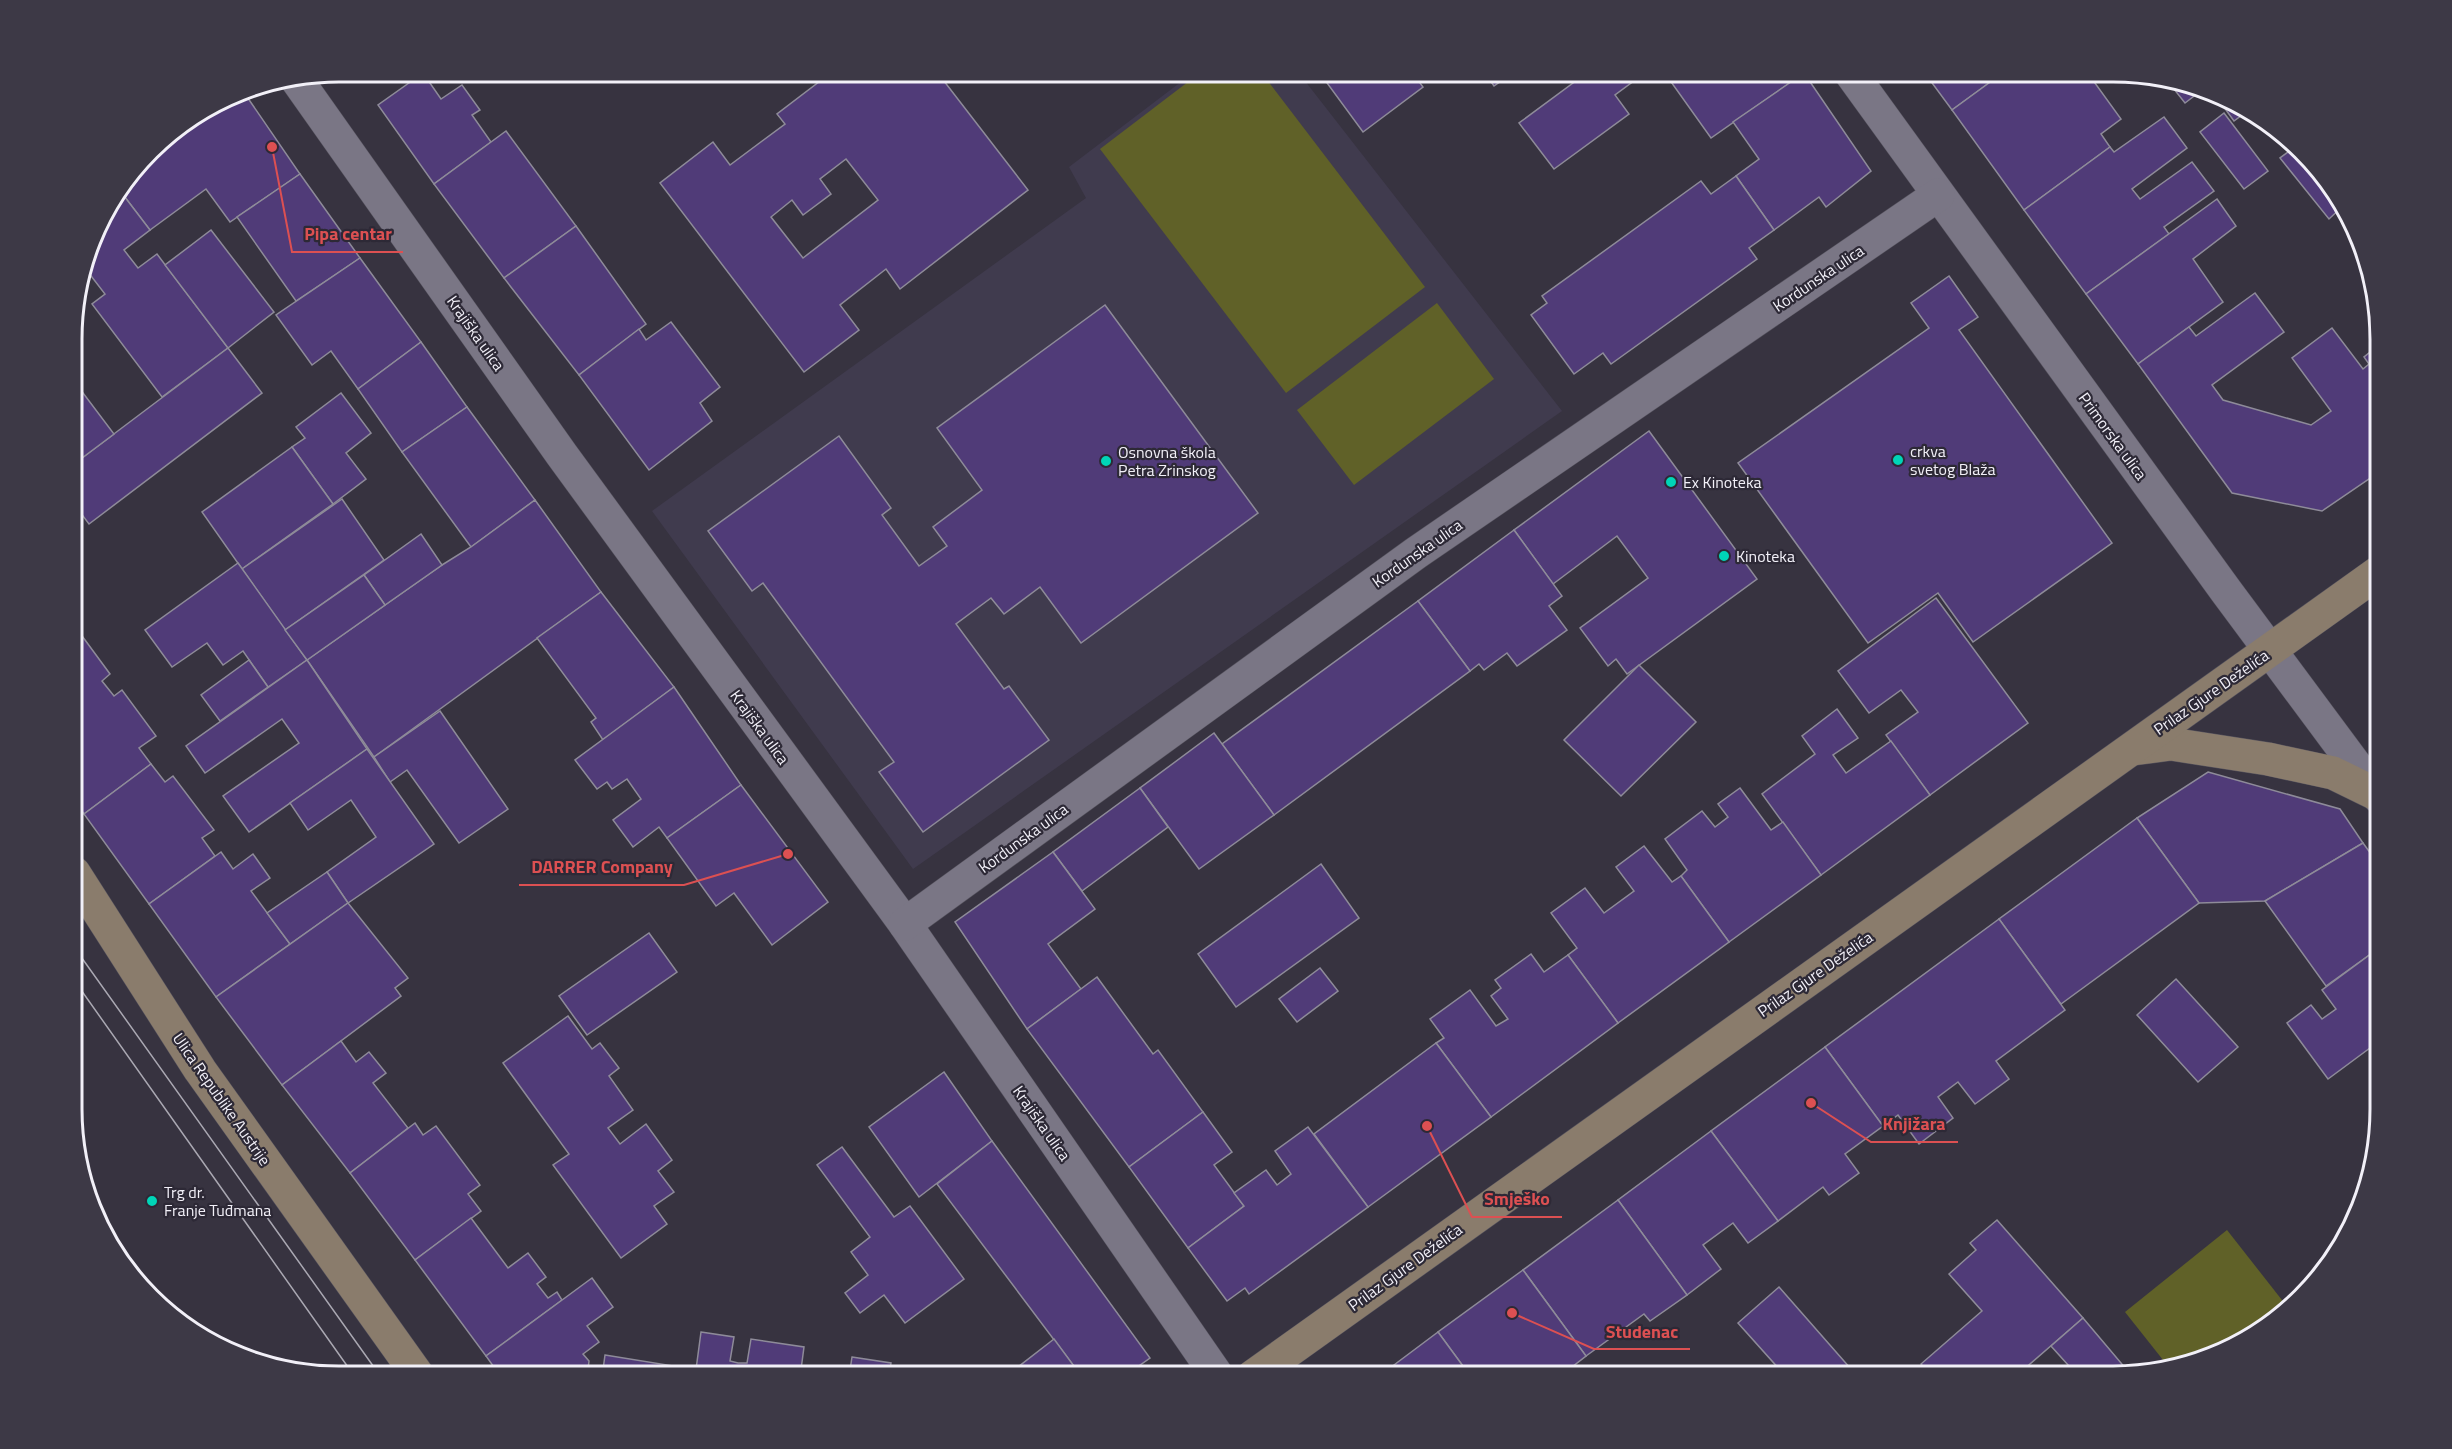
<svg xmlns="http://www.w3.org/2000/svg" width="2452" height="1449" font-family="'Titillium Web',sans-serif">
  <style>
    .built { fill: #403b4e }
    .green { fill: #606128 }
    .building { fill: #503b78; stroke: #8e8b99; stroke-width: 1.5; fill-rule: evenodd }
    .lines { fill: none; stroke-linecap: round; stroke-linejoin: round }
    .street-casing { stroke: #55525d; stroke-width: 34 }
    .secondary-casing { stroke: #55525d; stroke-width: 34 }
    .street { stroke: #7a7685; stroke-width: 33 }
    .secondary { stroke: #8a7c6c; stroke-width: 33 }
    .tram { stroke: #aaa8b2; stroke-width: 1.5 }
    .poi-dot { fill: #00d5b7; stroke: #2d2936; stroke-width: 2 }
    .labels { text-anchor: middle; stroke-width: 4.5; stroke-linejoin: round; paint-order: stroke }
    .street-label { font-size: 16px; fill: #f2f0f8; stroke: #2d2936 }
    .poi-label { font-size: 16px; fill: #f2f0f8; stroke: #2d2936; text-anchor: start }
    .rim { fill: none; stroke: #f2f0f8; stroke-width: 3 }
    .leader { fill: none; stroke: #dc5052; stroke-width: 2 }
    .callout-dot { fill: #dc5052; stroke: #2d2936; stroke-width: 2 }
    .callout-label { font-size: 18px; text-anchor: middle; font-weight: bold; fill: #dc5052; stroke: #2d2936; stroke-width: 4.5; stroke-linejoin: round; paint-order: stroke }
  </style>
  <rect width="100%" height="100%" fill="#373340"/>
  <polygon class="built" points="1194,72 1298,72 1562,411 913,869 652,511 1086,198 1069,167"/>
  <g class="green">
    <polygon points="1201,72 1261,72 1425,287 1286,393 1100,149"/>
    <polygon points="1437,303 1494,379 1354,485 1297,410"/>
    <polygon points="2227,1230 2289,1309 2247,1341 2167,1365 2125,1312"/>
  </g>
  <g class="building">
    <path d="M832,72h105l91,118 -128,99 -14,-20 -46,36 19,25 -55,42 -144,-189 53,-41 17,23 55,-41 -8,-10zM846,159l32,41 -75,58 -32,-41 21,-17 11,15 28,-21 -11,-15z"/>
    <polygon points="1319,72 1412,72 1423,87 1363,132"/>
    <polygon points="1484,72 1514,72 1494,86"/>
    <polygon points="1588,72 1646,72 1615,95 1629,114 1554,169 1519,123"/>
    <polygon points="1664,72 1803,72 1804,73 1711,138"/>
    <polygon points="1924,72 2004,72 1952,110"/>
    <polygon points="2004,72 2087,72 2121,119 2101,134 2110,147 2024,210 1952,110"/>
    <polygon points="423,73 441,99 462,85 480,110 472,115 491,142 434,184 378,105"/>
    <polygon points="1804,73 1871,171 1826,207 1819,197 1774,230 1736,176 1759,159 1733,122"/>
    <polygon points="2166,79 2182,81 2202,90 2185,103"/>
    <polygon points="243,91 300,174 230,222 206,189 150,230 121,192 163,139"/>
    <polygon points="2215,95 2247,108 2249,110 2234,121"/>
    <polygon points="2224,113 2268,171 2244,189 2200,132"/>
    <polygon points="2164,117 2187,148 2132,189 2140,199 2192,162 2214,191 2164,227 2169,234 2086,294 2024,210 2110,147 2114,152"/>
    <polygon points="506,131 576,226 504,278 434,184"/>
    <polygon points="2296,146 2344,205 2329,219 2280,158"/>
    <polygon points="300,174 360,258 296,301 237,217"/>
    <polygon points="1736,176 1774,230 1749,248 1757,259 1611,364 1603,353 1574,374 1531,315 1547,303 1542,296 1701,181 1711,194"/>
    <polygon points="121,192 150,230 124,250 138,268 157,254 228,348 162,397 92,304 105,294 85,268 100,221"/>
    <polygon points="2217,199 2236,226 2193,259 2223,302 2138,364 2086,294"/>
    <polygon points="576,226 646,324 579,375 504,278"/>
    <polygon points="211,230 274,312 228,348 165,265"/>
    <polygon points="360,258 421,342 358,389 331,351 312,365 276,315"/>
    <polygon points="1949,276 1978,317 1959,330 2112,543 1973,642 1938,593 1868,643 1738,463 1929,328 1911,303"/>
    <polygon points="2255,293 2284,332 2212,385 2223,400 2311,425 2331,411 2292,358 2332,328 2363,369 2369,364 2364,357 2379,345 2379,472 2322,511 2232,493 2138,364 2189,327 2196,336"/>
    <polygon points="1105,305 1258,513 1081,643 1040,587 1004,614 991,598 956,624 1004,689 1009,686 1049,740 923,832 879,772 894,762 763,583 752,591 708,531 839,436 891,508 882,515 919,566 947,546 933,527 982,490 937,428"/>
    <polygon points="671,322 720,387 700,403 712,421 649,470 579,375 639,329 646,340"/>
    <polygon points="421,342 467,407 402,452 358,389"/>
    <polygon points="228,348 262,393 89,524 74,504 74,464"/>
    <polygon points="74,381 114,434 74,464"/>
    <polygon points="341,393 371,433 346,453 366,479 333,504 292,447 305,438 296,427"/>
    <polygon points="467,407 535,500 471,547 402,452"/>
    <polygon points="1649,431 1757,579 1627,674 1616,659 1608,666 1580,628 1648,578 1617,536 1553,584 1514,530"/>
    <polygon points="292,447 333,504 242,569 202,512"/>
    <polygon points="342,499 384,560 285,630 242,569"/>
    <polygon points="535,500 601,592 374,757 307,660 442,565 471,547"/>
    <polygon points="1514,530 1562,596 1549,606 1567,630 1517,666 1507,653 1484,670 1479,664 1470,671 1418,601"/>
    <polygon points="421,534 442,565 385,605 364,575"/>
    <polygon points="238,563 307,660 268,687 243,651 223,665 207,643 172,667 145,630"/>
    <polygon points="364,575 385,605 307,660 285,630"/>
    <polygon points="601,592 674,687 603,740 591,722 596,718 537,638"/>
    <polygon points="1936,598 2028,723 1930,795 1886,735 1918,712 1901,690 1869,713 1838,671"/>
    <polygon points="1418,601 1470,671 1274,815 1222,744"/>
    <polygon points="74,625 110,674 102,681 114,696 122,690 156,736 139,748 151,764 84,814 74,800"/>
    <polygon points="249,660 268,687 220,721 201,695"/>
    <polygon points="307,660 367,749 249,832 223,796 299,743 282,719 205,773 186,746"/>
    <polygon points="1639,665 1696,722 1621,796 1564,740"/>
    <polygon points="674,687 741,785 667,838 659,827 633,847 613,820 641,799 627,779 612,789 607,782 597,789 575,760"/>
    <polygon points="1837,709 1858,738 1833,755 1846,773 1891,741 1930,795 1821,875 1762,794 1815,754 1802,736"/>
    <polygon points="440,711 508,809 459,843 407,770 390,782 374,757"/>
    <polygon points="1214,733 1274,815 1199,869 1140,788"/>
    <polygon points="367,749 434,844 348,903 327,872 376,837 351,800 308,830 290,803"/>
    <polygon points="151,764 165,782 173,776 214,830 202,838 215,856 149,904 84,814"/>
    <polygon points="2208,772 2340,809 2363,843 2265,901 2199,903 2137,818"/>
    <polygon points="741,785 828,902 772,945 734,893 716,906 667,838"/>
    <polygon points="1140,788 1168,827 1082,891 1053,852"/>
    <polygon points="1740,788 1771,830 1783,822 1821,875 1729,942 1681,876 1687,870 1665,839 1702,811 1715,827 1728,817 1718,804"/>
    <polygon points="2137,818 2199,903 2061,1004 1999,919"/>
    <polygon points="2363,843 2379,865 2379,948 2326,986 2265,901"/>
    <polygon points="1644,846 1672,882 1681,876 1729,942 1618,1023 1568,955 1577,948 1551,913 1585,888 1604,913 1634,891 1616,867"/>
    <polygon points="221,852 233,869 253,854 270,878 251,891 290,944 216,997 149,904"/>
    <polygon points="1053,852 1095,909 1048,944 1081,989 1027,1029 955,922"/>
    <polygon points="1321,864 1359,918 1236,1007 1198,954"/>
    <polygon points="327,872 348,903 290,944 267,913"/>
    <polygon points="348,903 408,978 395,988 401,996 282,1085 216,997"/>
    <polygon points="1999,919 2065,1010 1996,1061 2009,1079 1975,1104 1958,1082 1938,1097 1953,1118 1919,1144 1898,1115 1883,1126 1825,1047"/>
    <polygon points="649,933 677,972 587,1035 559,996"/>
    <polygon points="2379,948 2379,1059 2370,1048 2328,1079 2287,1023 2311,1005 2322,1019 2336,1009 2322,990"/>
    <polygon points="1531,954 1544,972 1568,955 1618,1023 1491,1117 1436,1043 1444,1038 1430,1019 1470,990 1496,1026 1508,1019 1491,996 1501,988 1495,980"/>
    <polygon points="1320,968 1338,991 1297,1022 1279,999"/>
    <polygon points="1097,977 1153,1054 1158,1050 1203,1112 1129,1167 1027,1029"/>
    <polygon points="2176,979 2238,1047 2198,1082 2137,1015"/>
    <polygon points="568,1016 592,1049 600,1043 619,1068 609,1076 633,1110 608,1128 620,1144 646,1124 672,1160 658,1171 674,1192 654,1206 667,1224 621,1258 553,1165 569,1154 503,1063"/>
    <polygon points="341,1041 356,1062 369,1052 386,1073 373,1083 408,1128 350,1173 282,1085"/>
    <polygon points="1436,1043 1491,1117 1368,1207 1314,1134"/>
    <polygon points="1825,1047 1883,1126 1845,1154 1859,1173 1829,1195 1823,1187 1778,1221 1711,1131"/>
    <polygon points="944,1072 992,1141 919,1197 869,1127"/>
    <polygon points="2379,1079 2379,1099 2370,1086"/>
    <polygon points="1203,1112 1232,1152 1214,1165 1244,1206 1188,1248 1129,1167"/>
    <polygon points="415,1123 423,1135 436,1126 480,1185 468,1194 481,1211 415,1260 350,1173"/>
    <polygon points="1308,1127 1368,1207 1249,1294 1245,1288 1227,1301 1188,1248 1244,1206 1234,1193 1266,1170 1277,1185 1291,1174 1275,1151"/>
    <polygon points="1711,1131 1778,1221 1748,1243 1733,1223 1703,1245 1721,1269 1687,1295 1618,1200"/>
    <polygon points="992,1141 1150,1358 1123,1377 1082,1377 937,1184"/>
    <polygon points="842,1147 894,1217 910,1206 964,1279 905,1323 884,1295 860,1313 845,1293 868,1275 851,1252 870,1237 817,1165"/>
    <polygon points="1618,1200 1687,1295 1650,1321 1644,1314 1586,1356 1523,1270"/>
    <polygon points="102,1218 150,1289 117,1258"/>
    <polygon points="471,1218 508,1268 528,1253 546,1277 537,1284 548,1298 557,1292 562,1300 486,1356 415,1260"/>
    <polygon points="1997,1220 2083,1318 2016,1376 1932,1377 1921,1364 1982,1311 1949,1274 1976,1250 1970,1243"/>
    <polygon points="1523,1270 1586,1356 1559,1377 1471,1377 1438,1332"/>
    <polygon points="592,1278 613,1307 587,1326 599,1342 583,1354 589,1361 587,1377 501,1377 486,1356"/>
    <polygon points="1779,1287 1858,1377 1786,1377 1780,1370 1738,1323"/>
    <polygon points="2083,1318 2132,1376 2078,1376 2051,1346"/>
    <polygon points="701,1332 734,1337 730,1361 738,1363 747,1363 751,1339 804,1347 800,1377 695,1377"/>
    <polygon points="1438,1332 1471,1377 1378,1377"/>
    <polygon points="1054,1339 1082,1377 1005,1377"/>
    <polygon points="605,1355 686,1368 684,1377 602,1377"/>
    <polygon points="852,1357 891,1363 889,1377 849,1377"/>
  </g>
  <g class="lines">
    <defs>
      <g id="street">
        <polyline points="1850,72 2226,591 2379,797"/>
        <polyline points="297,80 562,455 905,924 1218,1377"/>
        <polyline points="905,924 1416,553 1938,195"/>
      </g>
      <g id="secondary">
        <polyline points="2133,749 2171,744 2268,759 2333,773 2378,795"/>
        <polyline points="74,873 200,1070 419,1377"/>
        <polyline points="1252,1377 2379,572"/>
      </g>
    </defs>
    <use href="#street" class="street-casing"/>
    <use href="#secondary" class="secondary-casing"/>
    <use href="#street" class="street"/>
    <use href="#secondary" class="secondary"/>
    <g class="tram">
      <polyline points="74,947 381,1377"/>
      <polyline points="74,980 355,1377"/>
    </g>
  </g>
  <g class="poi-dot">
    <circle cx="1898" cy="460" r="6"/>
    <circle cx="1106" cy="461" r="6"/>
    <circle cx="1671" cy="482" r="6"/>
    <circle cx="1724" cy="556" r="6"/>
    <circle cx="152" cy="1201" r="6"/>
  </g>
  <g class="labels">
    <g class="street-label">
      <text transform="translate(1818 278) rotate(-34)" y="6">Kordunska ulica</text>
      <text transform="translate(476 333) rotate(55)" y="6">Krajiška ulica</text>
      <text transform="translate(2113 436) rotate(54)" y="6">Primorska ulica</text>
      <text transform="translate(1417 553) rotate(-35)" y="6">Kordunska ulica</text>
      <text transform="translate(2211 692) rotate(-35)" y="6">Prilaz Gjure Deželića</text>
      <text transform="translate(760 727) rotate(54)" y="6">Krajiška ulica</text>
      <text transform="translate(1023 838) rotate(-36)" y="6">Kordunska ulica</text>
      <text transform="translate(1815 974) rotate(-35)" y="6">Prilaz Gjure Deželića</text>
      <text transform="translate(222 1099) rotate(55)" y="6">Ulica Republike Austrije</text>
      <text transform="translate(1042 1123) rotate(55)" y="6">Krajiška ulica</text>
      <text transform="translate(1405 1267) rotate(-36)" y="6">Prilaz Gjure Deželića</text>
    </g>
    <g class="poi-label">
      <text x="1910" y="457">crkva<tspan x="1910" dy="18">svetog Blaža</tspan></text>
      <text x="1118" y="458">Osnovna škola<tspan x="1118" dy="18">Petra Zrinskog</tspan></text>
      <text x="1683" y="488">Ex Kinoteka</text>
      <text x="1736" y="562">Kinoteka</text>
      <text x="164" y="1198">Trg dr.<tspan x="164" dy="18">Franje Tuđmana</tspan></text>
    </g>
  </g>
  <path d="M0 0H2452V1449H0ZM339 82H2113A257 257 0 0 1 2370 339V1109A257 257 0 0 1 2113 1366H339A257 257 0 0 1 82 1109V339A257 257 0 0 1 339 82Z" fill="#3d3946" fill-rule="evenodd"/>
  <path class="rim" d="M339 82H2113A257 257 0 0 1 2370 339V1109A257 257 0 0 1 2113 1366H339A257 257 0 0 1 82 1109V339A257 257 0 0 1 339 82Z"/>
  <path class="leader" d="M272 147L292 252H403M788 854L684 885H519M1811 1103L1871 1142H1958M1427 1126L1472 1217H1562M1512 1313L1594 1349H1690"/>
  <g class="callout-dot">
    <circle cx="272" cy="147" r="6"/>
    <circle cx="788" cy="854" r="6"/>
    <circle cx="1811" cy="1103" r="6"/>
    <circle cx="1427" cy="1126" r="6"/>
    <circle cx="1512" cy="1313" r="6"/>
  </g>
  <g class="callout-label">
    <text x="348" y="240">Pipa centar</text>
    <text x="602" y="873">DARRER Company</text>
    <text x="1914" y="1130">Knjižara</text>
    <text x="1517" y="1205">Smješko</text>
    <text x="1642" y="1338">Studenac</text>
  </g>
</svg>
